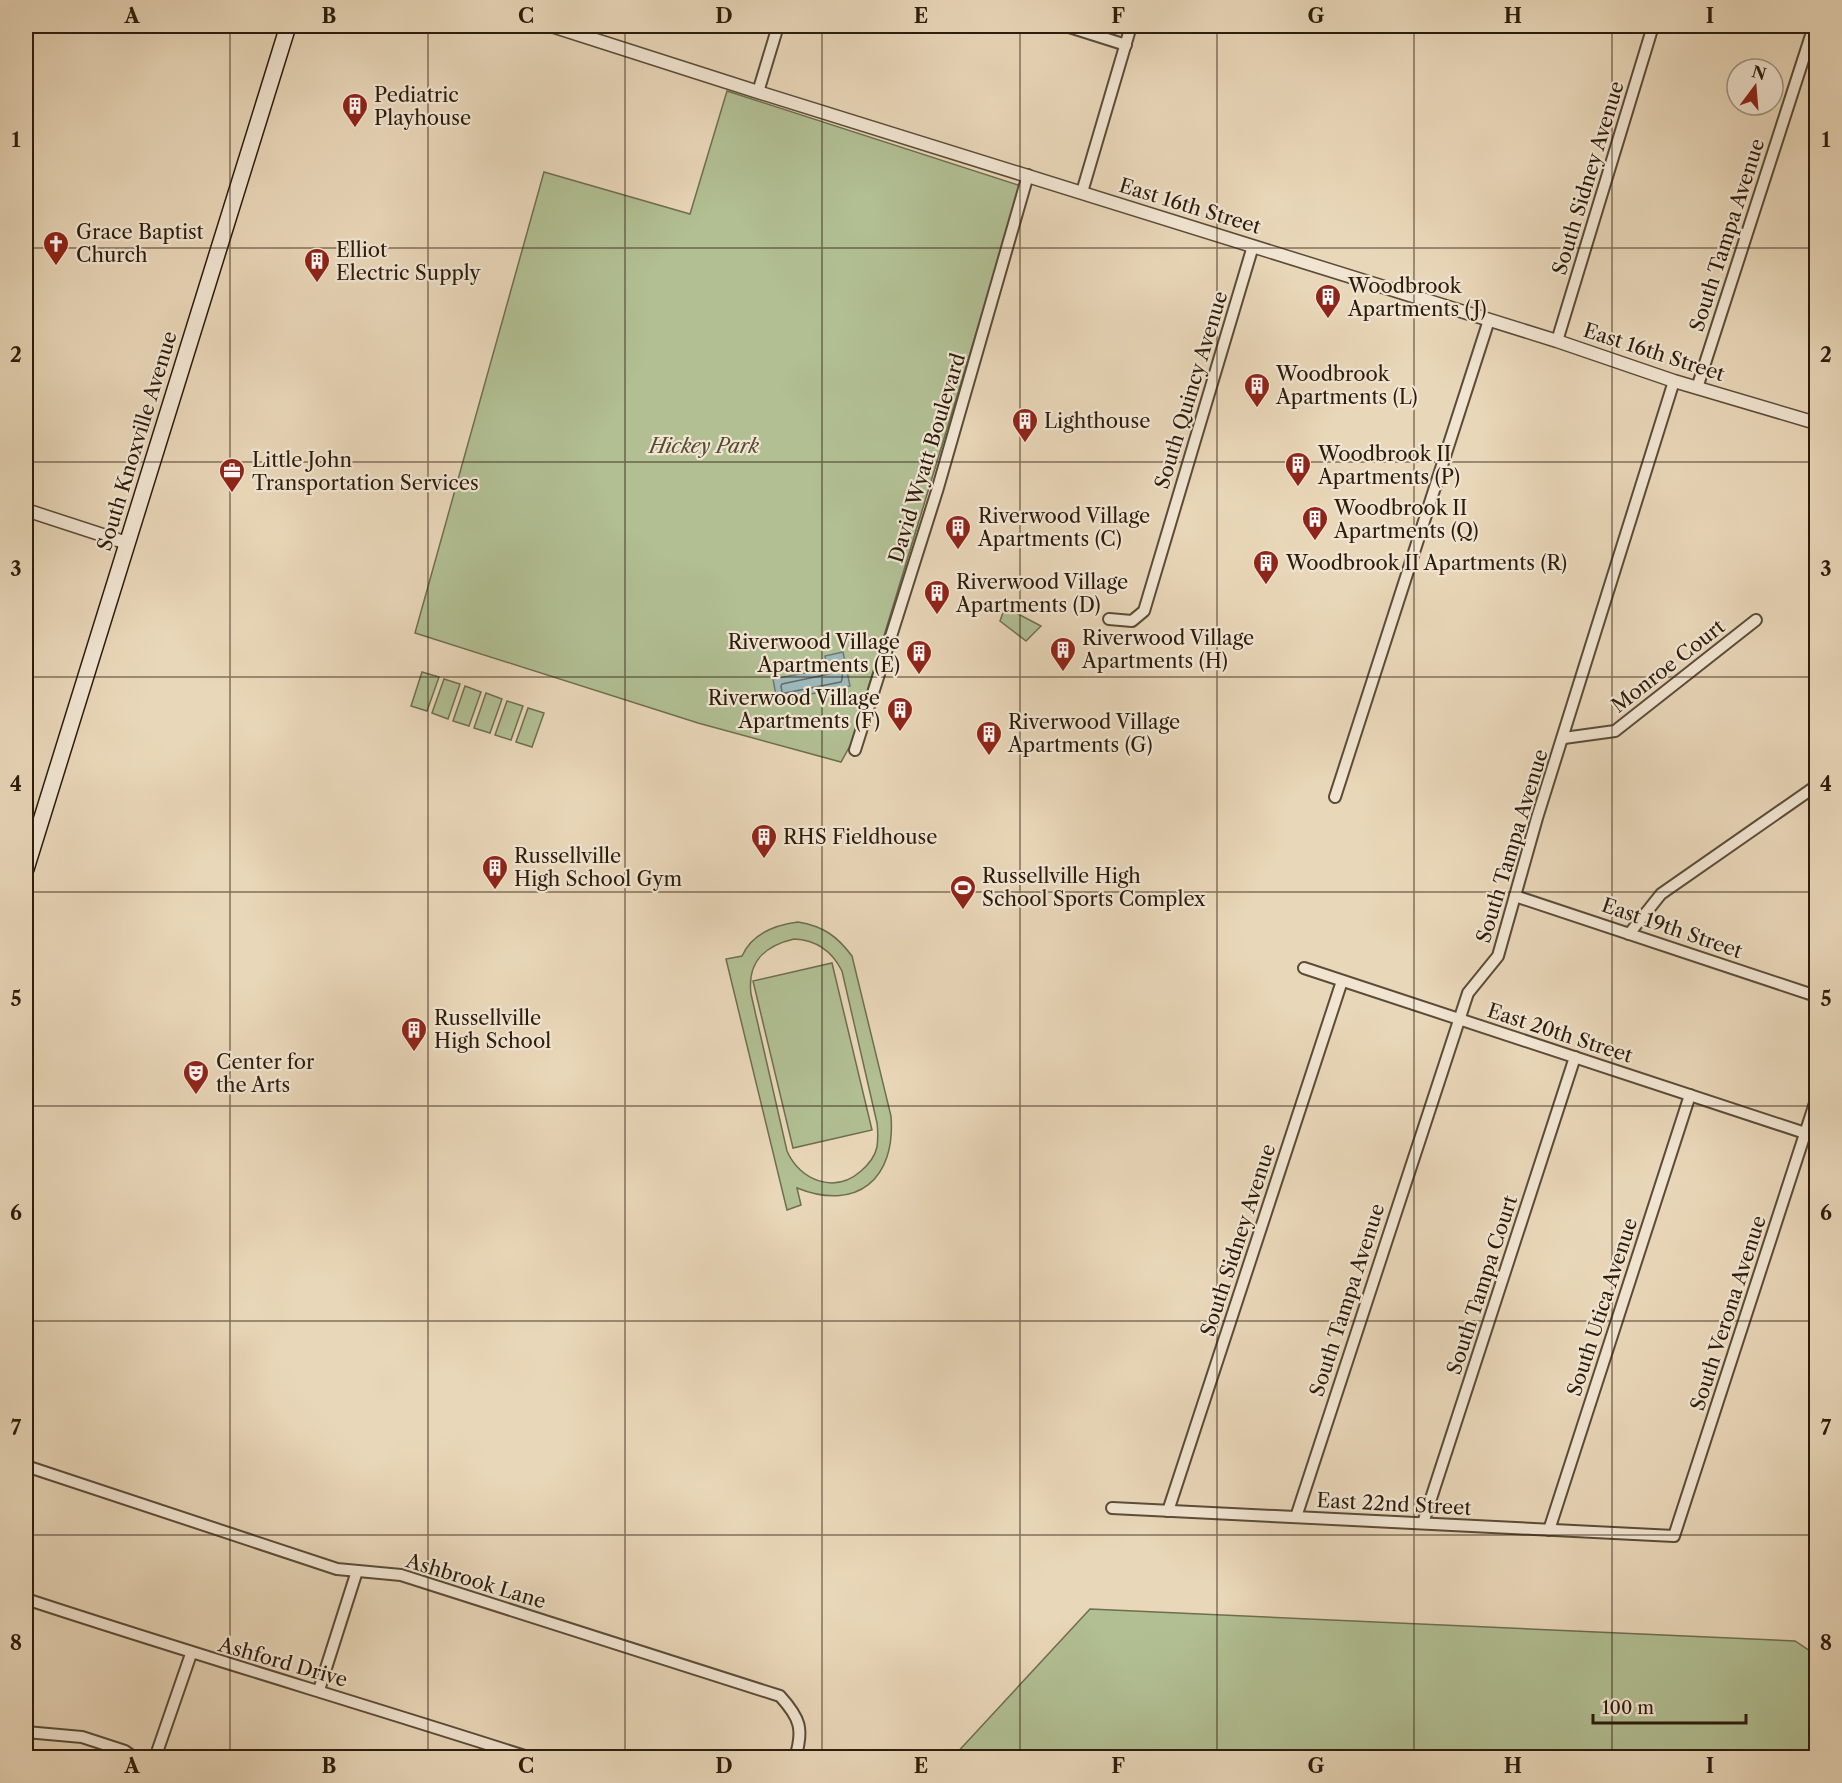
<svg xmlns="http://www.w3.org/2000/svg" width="1842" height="1783" font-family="'Libre Caslon Text',serif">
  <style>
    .green { fill: #b1bf93; stroke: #6e6e50; stroke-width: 1.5; fill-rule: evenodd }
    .water { fill: #9cb7ba; stroke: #6f7974; stroke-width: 1.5 }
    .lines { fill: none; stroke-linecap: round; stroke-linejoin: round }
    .shore { stroke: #646a63; stroke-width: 1.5 }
    .minor-casing { stroke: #5b4b37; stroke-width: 14 }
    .tertiary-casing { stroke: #5b4b37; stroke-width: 15 }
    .secondary-casing { stroke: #2c1c0c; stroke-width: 18 }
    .minor { stroke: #f1e5d2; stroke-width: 10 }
    .tertiary { stroke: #f1e5d2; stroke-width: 12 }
    .secondary { stroke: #f1e5d2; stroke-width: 15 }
    .grid { fill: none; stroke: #2c1c0c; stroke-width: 1.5; stroke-opacity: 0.55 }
    .labels { text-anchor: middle; stroke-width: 4.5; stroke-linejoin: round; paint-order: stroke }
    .poi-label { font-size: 20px; fill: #2c1c0c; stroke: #f1e5d2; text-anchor: start }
    .street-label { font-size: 20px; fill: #2c1c0c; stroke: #f1e5d2 }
    .park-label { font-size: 20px; font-style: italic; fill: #544d34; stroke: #f1e5d2 }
    .neatline { fill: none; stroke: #2c1c0c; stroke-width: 2 }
    .grid-label { font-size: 20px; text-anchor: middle; font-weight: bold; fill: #2c1c0c }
  </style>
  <rect width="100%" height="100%" fill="#e9d7b9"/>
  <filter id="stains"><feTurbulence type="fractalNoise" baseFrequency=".00333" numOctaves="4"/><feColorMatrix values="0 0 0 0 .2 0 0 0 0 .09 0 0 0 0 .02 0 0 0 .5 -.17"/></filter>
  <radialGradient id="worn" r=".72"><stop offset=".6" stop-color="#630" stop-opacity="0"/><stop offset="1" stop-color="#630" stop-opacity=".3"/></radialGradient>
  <g class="green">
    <polygon points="727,91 1021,186 851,744 841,762 698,723 415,633 544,172 690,214"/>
    <polygon points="1005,607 1041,626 1026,641 1000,621"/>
    <polygon points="422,672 439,677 427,711 411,706"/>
    <polygon points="444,679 460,684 448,719 432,713"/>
    <polygon points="465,686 481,692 469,726 453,721"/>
    <polygon points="486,693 502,699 490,733 474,728"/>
    <polygon points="507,701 523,706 511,740 495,735"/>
    <polygon points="528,708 544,713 532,747 516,742"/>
    <path d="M798,922c25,4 39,14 54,34l39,160c5,63 -34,96 -94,72l4,17 -14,5 -61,-251 16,-3c10,-23 33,-31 56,-34zM794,939c22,1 38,12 48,32l35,152c1,8 1,16 0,24 -2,9 -9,18 -16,24 -26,23 -61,10 -74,-20l-36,-157c-4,-32 13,-48 43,-55z"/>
    <polygon points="832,963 872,1130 793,1148 753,981"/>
    <polygon points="1090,1609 1795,1641 1816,1655 1816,1757 953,1757"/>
  </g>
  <polygon class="water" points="843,652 850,686 777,701 773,679 827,669 825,656"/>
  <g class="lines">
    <path class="shore" d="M837,660c4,4 7,17 4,22l-56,11 -3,-1 -1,-6 1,-2 47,-10 4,-5 -1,-7z"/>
    <defs>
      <g id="minor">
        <polyline points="1066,26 1126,45"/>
        <polyline points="758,92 778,26"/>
        <polyline points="1082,192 1131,26"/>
        <polyline points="1557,341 1653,26"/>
        <polyline points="1697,388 1814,26"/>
        <polyline points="1109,619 1132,621 1144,611 1253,246"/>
        <polyline points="1564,738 1615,731 1756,620"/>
        <polyline points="855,750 937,491 1028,175"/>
        <polyline points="1335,797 1489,320"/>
        <polyline points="1515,896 1816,996"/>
        <polyline points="1629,934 1661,894 1816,786"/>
        <polyline points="1304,968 1805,1133"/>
        <path d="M26,1466l311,103 64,6 379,121c20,22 24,33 15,62"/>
        <polyline points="1112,1508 1674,1536 1816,1100"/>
        <polyline points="1168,1511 1342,981"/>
        <polyline points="1296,1517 1468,993 1498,956 1537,818 1674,381"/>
        <polyline points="1423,1523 1575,1057"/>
        <polyline points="1549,1530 1690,1095"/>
        <path d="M26,1599c167,55 337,105 505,159"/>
        <polyline points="319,1690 357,1571"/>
        <polyline points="26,1732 82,1737 125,1751 135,1758"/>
        <polyline points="155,1758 191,1654"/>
      </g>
      <g id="tertiary">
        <polyline points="552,26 758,92 1557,341 1674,381 1816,423"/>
        <polyline points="26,510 127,543"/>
      </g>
      <polyline id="secondary" points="26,869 288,26"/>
    </defs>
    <use href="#minor" class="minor-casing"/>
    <use href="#tertiary" class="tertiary-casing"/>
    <use href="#secondary" class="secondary-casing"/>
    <use href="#minor" class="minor"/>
    <use href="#tertiary" class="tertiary"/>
    <use href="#secondary" class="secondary"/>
  </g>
  <path class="grid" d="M230,26v1732M428,26v1732M625,26v1732M822,26v1732M1020,26v1732M1217,26v1732M1414,26v1732M1612,26v1732M26,248h1790M26,462h1790M26,677h1790M26,892h1790M26,1106h1790M26,1321h1790M26,1535h1790"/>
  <defs>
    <symbol id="building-pin" viewBox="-11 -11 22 30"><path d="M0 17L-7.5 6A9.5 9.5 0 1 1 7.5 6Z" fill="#8f2418" stroke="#f1e5d2"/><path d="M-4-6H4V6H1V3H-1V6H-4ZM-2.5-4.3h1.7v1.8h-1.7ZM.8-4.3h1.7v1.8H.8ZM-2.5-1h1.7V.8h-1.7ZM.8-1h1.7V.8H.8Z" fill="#fff"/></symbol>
    <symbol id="church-pin" viewBox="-11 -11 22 30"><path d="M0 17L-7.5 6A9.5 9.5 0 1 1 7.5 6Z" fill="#8f2418" stroke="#f1e5d2"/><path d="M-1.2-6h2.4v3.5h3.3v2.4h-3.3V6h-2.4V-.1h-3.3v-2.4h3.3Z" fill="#fff"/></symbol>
    <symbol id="office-pin" viewBox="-11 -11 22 30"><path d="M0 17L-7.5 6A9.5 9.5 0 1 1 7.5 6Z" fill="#8f2418" stroke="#f1e5d2"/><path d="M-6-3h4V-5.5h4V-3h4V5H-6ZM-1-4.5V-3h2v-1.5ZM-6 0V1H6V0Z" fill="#fff"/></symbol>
    <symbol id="stadium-pin" viewBox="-11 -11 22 30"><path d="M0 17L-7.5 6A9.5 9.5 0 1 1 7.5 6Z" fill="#8f2418" stroke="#f1e5d2"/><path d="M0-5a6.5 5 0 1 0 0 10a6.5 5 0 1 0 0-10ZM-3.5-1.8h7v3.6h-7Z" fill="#fff"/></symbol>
    <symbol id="theatre-pin" viewBox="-11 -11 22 30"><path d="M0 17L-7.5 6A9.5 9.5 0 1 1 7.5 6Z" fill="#8f2418" stroke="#f1e5d2"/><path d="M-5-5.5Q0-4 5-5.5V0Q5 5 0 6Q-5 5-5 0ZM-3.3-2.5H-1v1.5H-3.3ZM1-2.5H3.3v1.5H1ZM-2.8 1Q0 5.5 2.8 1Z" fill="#fff"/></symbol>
  </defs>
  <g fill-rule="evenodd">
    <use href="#building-pin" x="340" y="91" width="30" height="40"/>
    <use href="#church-pin" x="41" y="229" width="30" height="40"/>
    <use href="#building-pin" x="302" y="246" width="30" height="40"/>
    <use href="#building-pin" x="1313" y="282" width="30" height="40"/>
    <use href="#building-pin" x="1242" y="371" width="30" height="40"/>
    <use href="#building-pin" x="1010" y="406" width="30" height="40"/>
    <use href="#building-pin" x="1283" y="450" width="30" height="40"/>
    <use href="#office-pin" x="217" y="456" width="30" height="40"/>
    <use href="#building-pin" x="1300" y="504" width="30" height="40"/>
    <use href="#building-pin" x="943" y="513" width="30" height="40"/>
    <use href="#building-pin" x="1251" y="548" width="30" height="40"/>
    <use href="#building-pin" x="922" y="578" width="30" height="40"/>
    <use href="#building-pin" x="1048" y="635" width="30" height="40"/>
    <use href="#building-pin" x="904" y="638" width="30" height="40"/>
    <use href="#building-pin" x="885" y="695" width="30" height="40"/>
    <use href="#building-pin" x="974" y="719" width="30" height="40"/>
    <use href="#building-pin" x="749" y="822" width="30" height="40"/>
    <use href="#building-pin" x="480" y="853" width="30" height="40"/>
    <use href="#stadium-pin" x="948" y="873" width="30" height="40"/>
    <use href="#building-pin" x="399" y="1015" width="30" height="40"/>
    <use href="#theatre-pin" x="181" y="1058" width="30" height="40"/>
  </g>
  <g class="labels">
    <g class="poi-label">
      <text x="374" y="102">Pediatric<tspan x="374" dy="23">Playhouse</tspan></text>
      <text x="76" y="239">Grace Baptist<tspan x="76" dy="23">Church</tspan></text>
      <text x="336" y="257">Elliot<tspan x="336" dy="23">Electric Supply</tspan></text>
      <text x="1348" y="293">Woodbrook<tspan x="1348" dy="23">Apartments (J)</tspan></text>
      <text x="1276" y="381">Woodbrook<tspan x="1276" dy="23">Apartments (L)</tspan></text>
      <text x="1044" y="428">Lighthouse</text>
      <text x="1318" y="461">Woodbrook II<tspan x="1318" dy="23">Apartments (P)</tspan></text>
      <text x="252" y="467">Little John<tspan x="252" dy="23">Transportation Services</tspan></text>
      <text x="1334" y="515">Woodbrook II<tspan x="1334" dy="23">Apartments (Q)</tspan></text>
      <text x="978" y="523">Riverwood Village<tspan x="978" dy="23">Apartments (C)</tspan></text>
      <text x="1286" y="570">Woodbrook II Apartments (R)</text>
      <text x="956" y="589">Riverwood Village<tspan x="956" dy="23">Apartments (D)</tspan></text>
      <text x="1082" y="645">Riverwood Village<tspan x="1082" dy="23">Apartments (H)</tspan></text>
      <text x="900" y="649" text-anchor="end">Riverwood Village<tspan x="900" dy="23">Apartments (E)</tspan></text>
      <text x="880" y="705" text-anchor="end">Riverwood Village<tspan x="880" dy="23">Apartments (F)</tspan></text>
      <text x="1008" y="729">Riverwood Village<tspan x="1008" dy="23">Apartments (G)</tspan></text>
      <text x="783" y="844">RHS Fieldhouse</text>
      <text x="514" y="863">Russellville<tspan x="514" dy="23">High School Gym</tspan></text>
      <text x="982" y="883">Russellville High<tspan x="982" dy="23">School Sports Complex</tspan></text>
      <text x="434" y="1025">Russellville<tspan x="434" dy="23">High School</tspan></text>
      <text x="216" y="1069">Center for<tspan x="216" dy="23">the Arts</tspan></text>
    </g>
    <g class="street-label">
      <text transform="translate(1588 178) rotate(-73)" y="7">South Sidney Avenue</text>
      <text transform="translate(1190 206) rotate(17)" y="7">East 16th Street</text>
      <text transform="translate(1727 235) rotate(-72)" y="7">South Tampa Avenue</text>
      <text transform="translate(1654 352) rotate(18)" y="7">East 16th Street</text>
      <text transform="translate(1191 390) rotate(-73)" y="7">South Quincy Avenue</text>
      <text transform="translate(137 441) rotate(-73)" y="7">South Knoxville Avenue</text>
      <text transform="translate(927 458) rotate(-73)" y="7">David Wyatt Boulevard</text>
      <text transform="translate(1668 666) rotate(-38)" y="7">Monroe Court</text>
      <text transform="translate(1512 846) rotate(-73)" y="7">South Tampa Avenue</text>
      <text transform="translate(1672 928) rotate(19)" y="7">East 19th Street</text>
      <text transform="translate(1560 1033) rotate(18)" y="7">East 20th Street</text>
      <text transform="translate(1238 1240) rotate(-72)" y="7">South Sidney Avenue</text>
      <text transform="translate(1482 1285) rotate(-72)" y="7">South Tampa Court</text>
      <text transform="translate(1347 1300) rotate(-72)" y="7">South Tampa Avenue</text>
      <text transform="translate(1602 1307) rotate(-72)" y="7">South Utica Avenue</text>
      <text transform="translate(1728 1313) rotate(-72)" y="7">South Verona Avenue</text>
      <text transform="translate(1394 1504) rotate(3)" y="7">East 22nd Street</text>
      <text transform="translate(476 1581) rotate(17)" y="7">Ashbrook Lane</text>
      <text transform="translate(283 1662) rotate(16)" y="7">Ashford Drive</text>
    </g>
    <g class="park-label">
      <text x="704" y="453">Hickey Park</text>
    </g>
  </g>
  <rect width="1842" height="1783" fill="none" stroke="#e9d7b9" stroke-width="66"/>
  <g transform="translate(1755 87) rotate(16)"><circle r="28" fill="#f1e5d2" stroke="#a29583" stroke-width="1.5"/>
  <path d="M0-4.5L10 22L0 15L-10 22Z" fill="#8f2418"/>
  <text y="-9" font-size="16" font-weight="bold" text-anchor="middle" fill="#2c1c0c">N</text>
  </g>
  <path d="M1593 1714v9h153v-9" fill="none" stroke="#2c1c0c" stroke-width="3"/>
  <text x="1602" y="1714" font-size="18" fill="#2c1c0c" stroke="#f1e5d2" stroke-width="4.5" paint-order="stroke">100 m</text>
  <rect x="33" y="33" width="1776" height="1717" class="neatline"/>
  <g class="grid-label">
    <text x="132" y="23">A</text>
    <text x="329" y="23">B</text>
    <text x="526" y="23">C</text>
    <text x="724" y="23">D</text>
    <text x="921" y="23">E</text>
    <text x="1118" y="23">F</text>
    <text x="1316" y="23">G</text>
    <text x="1513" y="23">H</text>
    <text x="1710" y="23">I</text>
    <text x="16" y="147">1</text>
    <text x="1826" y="147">1</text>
    <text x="16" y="362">2</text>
    <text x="1826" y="362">2</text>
    <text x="16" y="576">3</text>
    <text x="1826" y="576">3</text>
    <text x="16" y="791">4</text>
    <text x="1826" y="791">4</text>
    <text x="16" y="1006">5</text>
    <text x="1826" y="1006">5</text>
    <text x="16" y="1220">6</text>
    <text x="1826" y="1220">6</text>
    <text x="16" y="1435">7</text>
    <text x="1826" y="1435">7</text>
    <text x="16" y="1650">8</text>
    <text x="1826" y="1650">8</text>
    <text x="132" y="1773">A</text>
    <text x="329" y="1773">B</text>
    <text x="526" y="1773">C</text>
    <text x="724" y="1773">D</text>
    <text x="921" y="1773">E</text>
    <text x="1118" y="1773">F</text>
    <text x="1316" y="1773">G</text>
    <text x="1513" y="1773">H</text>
    <text x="1710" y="1773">I</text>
  </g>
  <rect width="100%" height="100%" filter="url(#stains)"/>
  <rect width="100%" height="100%" fill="url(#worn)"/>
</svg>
